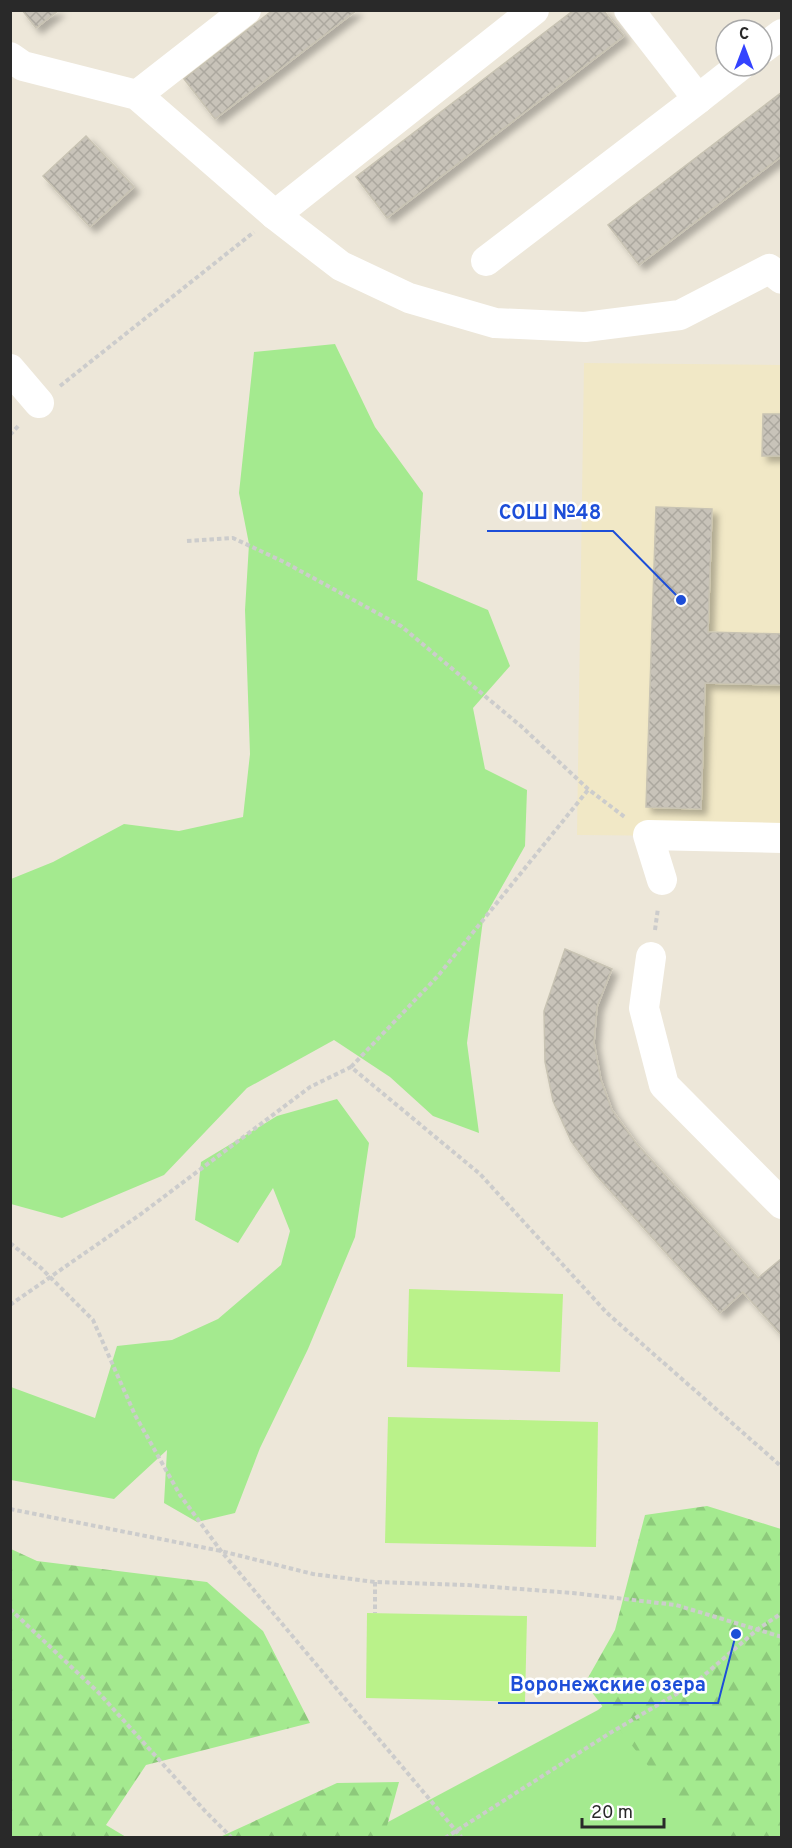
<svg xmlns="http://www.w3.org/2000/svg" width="792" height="1848" font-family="Overpass,sans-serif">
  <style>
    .education { fill: #f1e8c6 }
    .grass { fill: #a4ea8f }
    .forest { fill: url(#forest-firs) }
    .pitch { fill: #baf28a }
    .building { fill: url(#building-cross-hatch); stroke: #c8c3b3; stroke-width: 1.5; filter: url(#shadow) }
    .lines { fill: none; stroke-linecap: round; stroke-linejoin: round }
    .path { stroke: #ccc; stroke-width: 4; stroke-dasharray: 4.5 3; stroke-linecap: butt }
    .minor { stroke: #fff; stroke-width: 30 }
    .leader { fill: none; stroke: #1d4ed8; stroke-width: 2 }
    .callout-dot { fill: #1d4ed8; stroke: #fff; stroke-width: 2 }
    .callout-label { font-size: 20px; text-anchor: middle; font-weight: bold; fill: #1d4ed8; stroke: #fff; stroke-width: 5; stroke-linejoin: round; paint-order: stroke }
  </style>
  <defs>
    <pattern id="forest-firs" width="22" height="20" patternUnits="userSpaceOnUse" patternTransform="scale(1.5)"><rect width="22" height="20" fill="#a4ea8f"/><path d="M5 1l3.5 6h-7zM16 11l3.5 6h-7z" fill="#8dc97b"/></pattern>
    <pattern id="building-cross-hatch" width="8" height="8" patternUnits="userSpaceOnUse" patternTransform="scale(1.5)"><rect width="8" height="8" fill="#c8c3b9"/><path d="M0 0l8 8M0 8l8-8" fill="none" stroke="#aca89f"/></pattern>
    <filter id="shadow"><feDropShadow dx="5.5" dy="5.5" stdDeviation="3" flood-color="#0004"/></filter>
  </defs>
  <rect width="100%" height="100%" fill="#ede7d9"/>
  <polygon class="education" points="584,363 781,365 781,837 577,835"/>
  <g class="grass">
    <polygon points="335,344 375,427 423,493 417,580 488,610 510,666 473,708 485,769 527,790 525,846 483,920 467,1043 479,1133 433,1116 390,1077 334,1040 247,1088 164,1175 62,1218 11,1204 11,879 53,862 124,824 179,831 243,817 250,754 245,610 249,544 239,493 254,352"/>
    <polygon points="337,1099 369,1143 355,1237 308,1349 260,1448 235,1513 197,1522 164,1503 167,1450 114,1499 11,1480 11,1387 95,1418 117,1346 172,1340 218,1319 281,1265 290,1231 273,1188 238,1243 195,1220 201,1162 277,1116"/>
    <polygon points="781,1558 781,1837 358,1838 598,1710"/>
  </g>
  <g class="forest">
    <path d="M707,1506l74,23v308c-17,1 -38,4 -55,1 -36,-7 -116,-123 -141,-155l30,-53 30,-115z"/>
    <polygon points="11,1549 37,1561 207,1582 263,1631 310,1723 146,1765 106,1825 126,1837 11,1837"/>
    <polygon points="399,1782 384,1837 220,1837 337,1783"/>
  </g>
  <g class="pitch">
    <polygon points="409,1289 563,1294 560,1372 407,1367"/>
    <polygon points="388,1417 598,1422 596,1547 385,1543"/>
    <polygon points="367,1613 527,1616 525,1702 366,1698"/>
  </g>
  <g class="building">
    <polygon points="22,10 59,10 36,28"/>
    <polygon points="273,10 357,10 215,119 184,79"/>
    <polygon points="574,10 603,10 624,36 387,218 356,177"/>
    <polygon points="782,92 782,156 639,265 608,225"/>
    <polygon points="86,136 134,187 90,227 43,176"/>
    <polygon points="763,414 782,414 782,456 762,456"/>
    <polygon points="656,507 712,509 708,632 782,634 782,685 705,683 701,809 646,807"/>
    <polygon points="565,949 612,969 597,1007 594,1043 601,1080 612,1110 636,1143 758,1278 782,1258 782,1336 743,1292 720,1313 596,1175 571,1141 553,1101 545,1062 544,1011"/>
  </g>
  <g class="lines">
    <g class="path">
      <polyline points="60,386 254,232"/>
      <polyline points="10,435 20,424"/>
      <polyline points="187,541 233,538 284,562 401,626 522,727 588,789 626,818"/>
      <polyline points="655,930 658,908"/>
      <polyline points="351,1067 437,977 588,790"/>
      <polyline points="10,1243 41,1268 93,1320 135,1415 180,1495 221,1551 462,1838"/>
      <polyline points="10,1305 141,1214 310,1087 351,1067 480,1174 607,1313 782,1467"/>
      <polyline points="10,1509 221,1551 313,1574 375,1582 467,1585 573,1593 676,1605 782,1637"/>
      <polyline points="375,1582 375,1613"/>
      <polyline points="10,1609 99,1693 205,1811 232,1838"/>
      <polyline points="445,1838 610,1733 695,1683 758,1629 782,1613"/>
    </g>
    <g class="minor">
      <polyline points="629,10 698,99 740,66"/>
      <polyline points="762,49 782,34"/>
      <polyline points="10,57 23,66 137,95 275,215 341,266 409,298 495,323 585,327 680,315 769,269 782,279"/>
      <polyline points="137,95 246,10"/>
      <polyline points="275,215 534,10"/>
      <polyline points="486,261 698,99"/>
      <polyline points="10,369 39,403"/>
      <polyline points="662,880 648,835 782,838"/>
      <polyline points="651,957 644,1008 664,1085 782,1204"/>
    </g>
  </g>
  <path class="leader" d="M681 600L613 531H487M736 1634L718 1703H498"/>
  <g class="callout-dot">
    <circle cx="681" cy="600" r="6"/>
    <circle cx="736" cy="1634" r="6"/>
  </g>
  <g class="callout-label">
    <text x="550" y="519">СОШ №48</text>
    <text x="608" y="1691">Воронежские озера</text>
  </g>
  <rect width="792" height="1848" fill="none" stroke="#292929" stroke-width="24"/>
  <g transform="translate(744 48)"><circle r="28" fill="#ffffff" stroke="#a9a9a9" stroke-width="1.5"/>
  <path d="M0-4.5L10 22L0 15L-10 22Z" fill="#3443ff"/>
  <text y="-9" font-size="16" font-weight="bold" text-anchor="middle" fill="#292929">С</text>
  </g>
  <path d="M582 1818v9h82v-9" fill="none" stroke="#292929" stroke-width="3"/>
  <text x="591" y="1818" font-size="18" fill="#292929" stroke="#ffffff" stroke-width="4.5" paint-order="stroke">20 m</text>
</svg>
